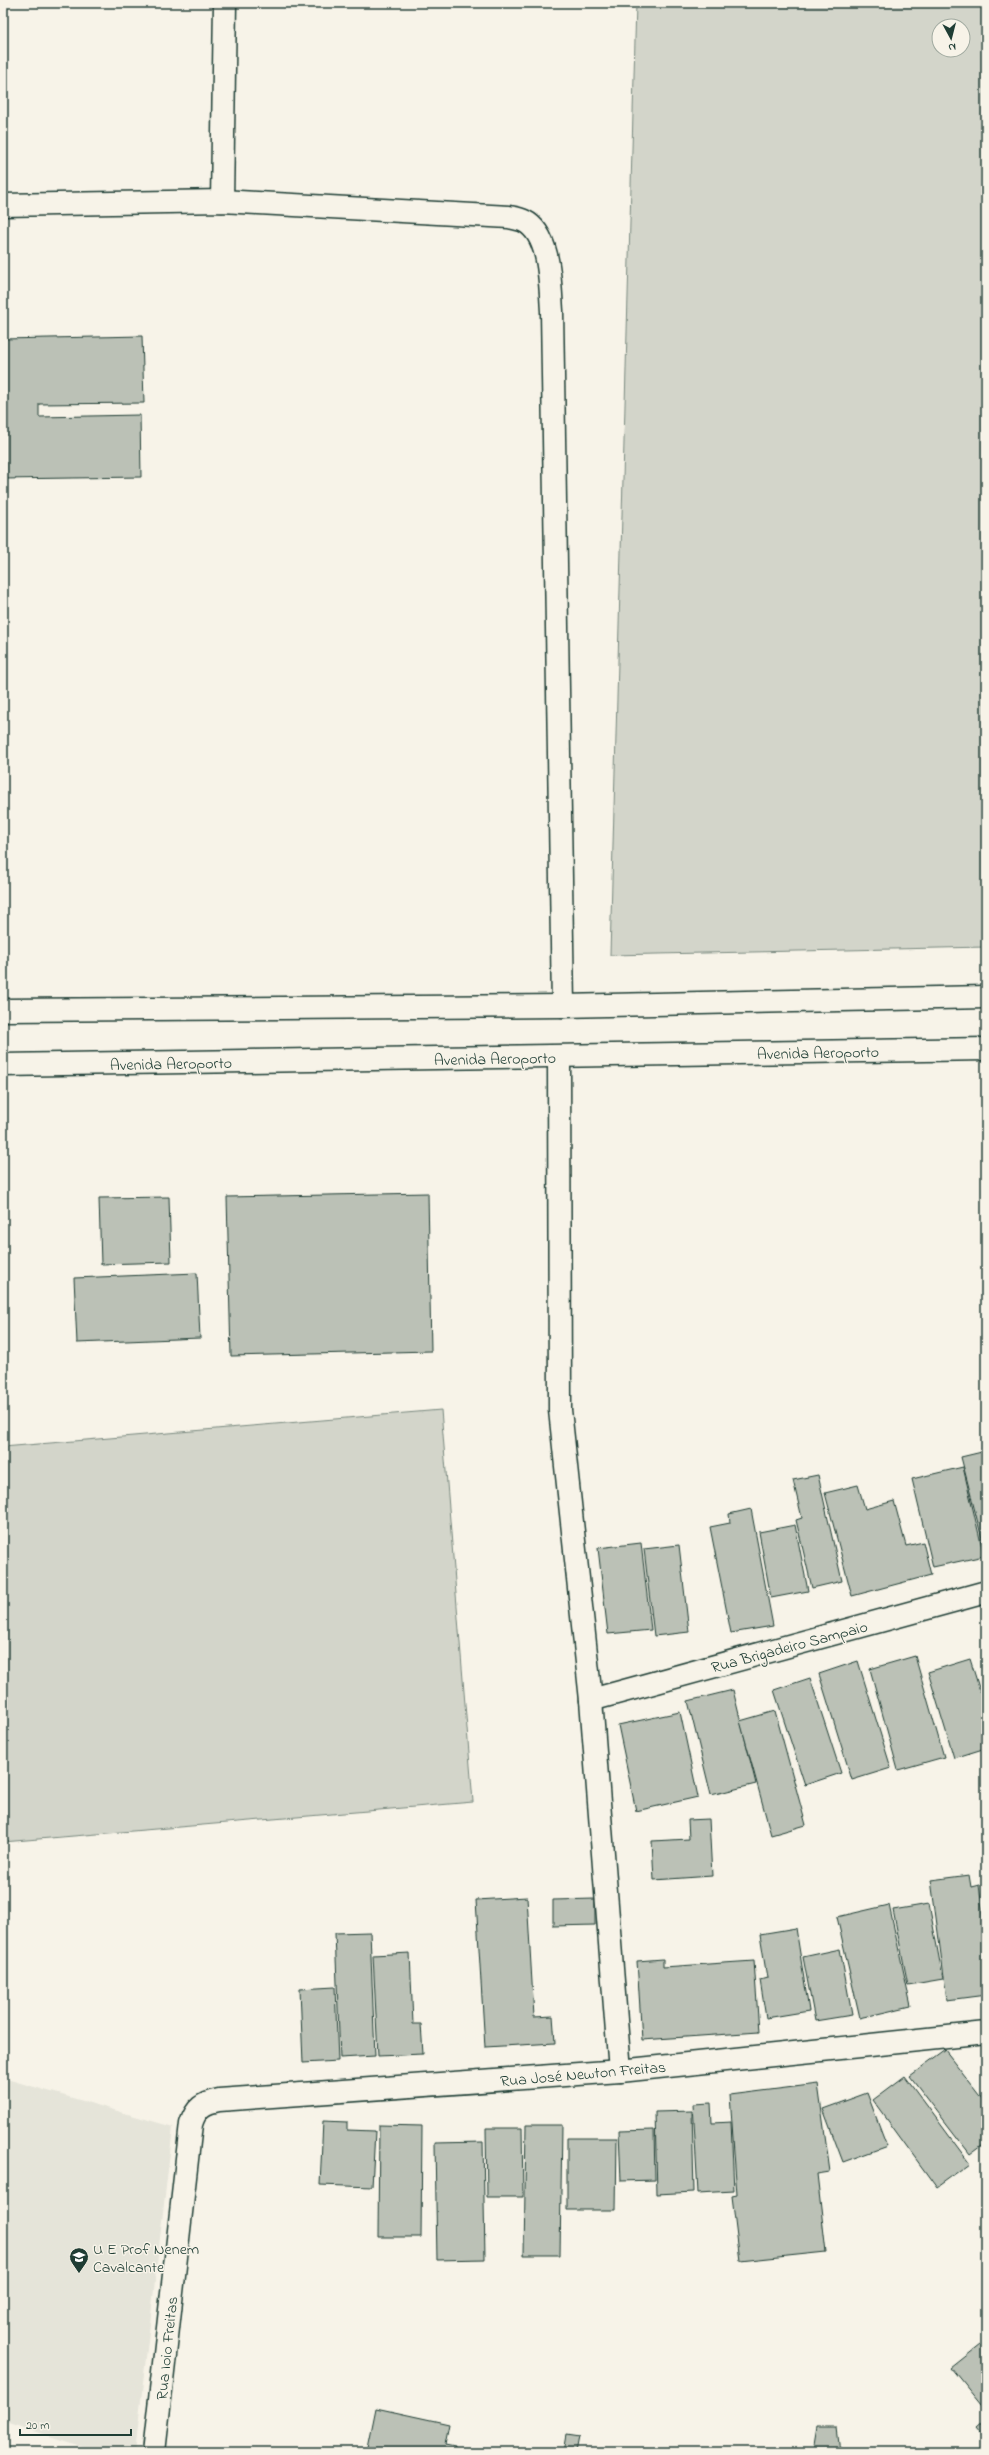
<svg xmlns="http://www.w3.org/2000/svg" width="989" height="2455" font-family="'Indie Flower',sans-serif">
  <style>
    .built { fill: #e5e4d9 }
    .green { fill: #d3d5ca; stroke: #79897f; fill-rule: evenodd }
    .building { fill: #bbc1b6; stroke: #1f3d34 }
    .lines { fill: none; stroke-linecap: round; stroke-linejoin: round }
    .lane-casing { stroke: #1f3d34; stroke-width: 25 }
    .street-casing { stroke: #1f3d34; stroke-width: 25 }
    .secondary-casing { stroke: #1f3d34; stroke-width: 25 }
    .lane { stroke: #f7f3e8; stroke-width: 22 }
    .street { stroke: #f7f3e8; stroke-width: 22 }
    .secondary { stroke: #f7f3e8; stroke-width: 22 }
    .labels { text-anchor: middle; stroke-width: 3; stroke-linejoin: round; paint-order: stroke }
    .street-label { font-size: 16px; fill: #1f3d34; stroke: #f7f3e8 }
    .poi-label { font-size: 16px; fill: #1f3d34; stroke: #f7f3e8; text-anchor: start }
  </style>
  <rect width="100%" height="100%" fill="#f7f3e8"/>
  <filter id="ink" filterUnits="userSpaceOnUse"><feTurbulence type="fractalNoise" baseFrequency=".025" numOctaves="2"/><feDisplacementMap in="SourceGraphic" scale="8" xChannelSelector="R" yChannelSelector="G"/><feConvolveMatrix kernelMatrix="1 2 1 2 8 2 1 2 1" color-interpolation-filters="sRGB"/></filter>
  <g filter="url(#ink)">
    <polygon class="built" points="3,2078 173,2127 135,2452 99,2452 3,2421"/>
    <g class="green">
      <path d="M636,3h350v944l-376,8zM939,26h24v24h-24z"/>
      <polygon points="441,1410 473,1802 3,1842 3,1447"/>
    </g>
    <g class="building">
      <polygon points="142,336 144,403 39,404 39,417 140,415 141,477 3,479 3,339"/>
      <polygon points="428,1193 431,1351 231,1356 227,1197"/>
      <polygon points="169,1197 171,1262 101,1264 99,1198"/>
      <polygon points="197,1273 200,1338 77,1343 74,1278"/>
      <polygon points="986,1451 986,1554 961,1457"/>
      <polygon points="963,1467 984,1556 933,1567 912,1479"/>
      <polygon points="818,1475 842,1581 812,1588 796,1520 802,1518 793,1480"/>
      <polygon points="858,1485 865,1509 894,1501 906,1546 923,1542 931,1575 852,1596 825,1493"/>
      <polygon points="751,1509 773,1626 731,1633 710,1527 730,1523 729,1514"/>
      <polygon points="795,1525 808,1591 771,1598 759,1532"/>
      <polygon points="641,1543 651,1630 608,1634 598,1548"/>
      <polygon points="679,1545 689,1632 654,1636 644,1549"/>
      <polygon points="915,1656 944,1757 898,1770 870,1669"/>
      <polygon points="970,1659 986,1710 986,1748 954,1758 928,1672"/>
      <polygon points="858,1661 891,1768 852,1780 819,1674"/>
      <polygon points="810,1678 841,1773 805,1785 774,1690"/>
      <polygon points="733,1690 756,1784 711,1795 688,1701"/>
      <polygon points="775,1711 806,1825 771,1835 740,1721"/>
      <polygon points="680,1712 698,1797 636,1811 618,1725"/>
      <polygon points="709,1819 712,1876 654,1880 652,1841 689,1839 688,1820"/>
      <polygon points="969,1875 971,1887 979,1885 986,1940 986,1995 947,2000 931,1880"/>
      <polygon points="527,1897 534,2017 553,2016 555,2043 485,2047 476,1900"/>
      <polygon points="595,1899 595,1925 553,1926 553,1900"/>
      <polygon points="929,1904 943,1979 908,1985 893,1910"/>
      <polygon points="889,1905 911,2006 860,2018 837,1917"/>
      <polygon points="796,1928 809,2011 766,2018 760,1980 767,1978 760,1934"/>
      <polygon points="370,1932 375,2056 340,2058 335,1933"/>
      <polygon points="840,1949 852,2015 815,2021 803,1957"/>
      <polygon points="410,1953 413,2024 421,2024 423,2054 378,2056 373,1955"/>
      <polygon points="663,1959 663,1967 754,1961 759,2032 642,2040 637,1961"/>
      <polygon points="335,1987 338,2061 303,2063 300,1989"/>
      <polygon points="945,2050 986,2103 986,2142 970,2154 910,2076"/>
      <polygon points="905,2076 970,2164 937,2188 873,2100"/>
      <polygon points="818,2084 830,2172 817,2174 826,2252 740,2261 732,2196 737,2195 730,2095"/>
      <polygon points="867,2093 887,2146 843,2162 823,2109"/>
      <polygon points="711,2103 712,2123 731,2122 734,2191 698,2193 693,2104"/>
      <polygon points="692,2111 694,2192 657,2194 655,2112"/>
      <polygon points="323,2121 347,2122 347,2130 375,2131 372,2187 320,2185"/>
      <polygon points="379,2125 422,2126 421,2237 378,2237"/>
      <polygon points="526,2125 562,2125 560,2255 524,2255"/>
      <polygon points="486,2128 522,2128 523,2197 487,2197"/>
      <polygon points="654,2130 655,2180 621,2181 619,2131"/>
      <polygon points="567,2138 617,2138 616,2210 567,2210"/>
      <polygon points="483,2142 485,2259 437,2260 435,2143"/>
      <polygon points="980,2345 986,2352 986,2411 951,2368"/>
      <polygon points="376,2408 449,2424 445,2444 455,2446 454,2452 367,2452"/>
      <polygon points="986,2419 986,2438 977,2427"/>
      <polygon points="817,2428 837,2428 840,2452 813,2452"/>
      <polygon points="566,2435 579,2437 576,2452 563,2452"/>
      <polygon points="933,2448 936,2452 908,2452"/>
    </g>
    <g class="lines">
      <defs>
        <g id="lane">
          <polyline points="222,201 225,3"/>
          <path d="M3,205l219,-4 287,16c5,1 11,2 15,4 27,13 26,65 28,90l11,695"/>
        </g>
        <g id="street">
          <polyline points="559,1057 560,1410 591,1700 620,2071"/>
          <polyline points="591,1700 986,1592"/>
          <path d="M154,2452l37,-328c5,-16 12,-21 28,-24l401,-29 366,-38"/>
        </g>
        <g id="secondary">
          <polyline points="3,1010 563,1006 986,997"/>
          <polyline points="3,1065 986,1049"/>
        </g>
      </defs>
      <use href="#lane" class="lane-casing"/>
      <use href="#street" class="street-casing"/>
      <use href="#secondary" class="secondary-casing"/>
      <use href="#lane" class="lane"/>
      <use href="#street" class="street"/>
      <use href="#secondary" class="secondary"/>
    </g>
  </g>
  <defs>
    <symbol id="school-pin" viewBox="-11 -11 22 30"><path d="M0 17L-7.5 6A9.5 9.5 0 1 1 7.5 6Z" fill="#1f3d34" stroke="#f7f3e8"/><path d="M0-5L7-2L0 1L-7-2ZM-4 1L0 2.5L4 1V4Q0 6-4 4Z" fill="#fff"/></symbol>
  </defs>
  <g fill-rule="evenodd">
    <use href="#school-pin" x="68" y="2246" width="22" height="30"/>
  </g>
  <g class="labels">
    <g class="street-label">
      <text transform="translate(818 1052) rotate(-1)" y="6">Avenida Aeroporto</text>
      <text transform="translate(495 1058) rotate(-1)" y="6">Avenida Aeroporto</text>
      <text transform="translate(171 1063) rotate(-1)" y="6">Avenida Aeroporto</text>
      <text transform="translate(789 1646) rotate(-15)" y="6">Rua Brigadeiro Sampaio</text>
      <text transform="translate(583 2073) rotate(-5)" y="6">Rua José Newton Freitas</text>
      <text transform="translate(166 2348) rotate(-84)" y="6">Rua Ioio Freitas</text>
    </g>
    <g class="poi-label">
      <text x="93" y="2254">U E Prof Nenem<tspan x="93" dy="18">Cavalcante</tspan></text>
    </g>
  </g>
  <rect width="989" height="2455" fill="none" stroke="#f7f3e8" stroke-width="16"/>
  <rect x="8" y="8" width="973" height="2439" fill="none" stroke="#1f3d34" stroke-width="1.5" filter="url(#ink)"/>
  <g transform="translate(951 38) rotate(173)"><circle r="19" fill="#f7f3e8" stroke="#a1aaa0"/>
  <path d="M0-3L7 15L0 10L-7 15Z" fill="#1f3d34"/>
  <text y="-6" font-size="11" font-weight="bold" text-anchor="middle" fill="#1f3d34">N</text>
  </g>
  <path d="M20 2429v6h111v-6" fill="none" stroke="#1f3d34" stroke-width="2"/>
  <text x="26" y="2429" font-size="12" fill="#1f3d34" stroke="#f7f3e8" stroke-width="3" paint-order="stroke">20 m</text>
</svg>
